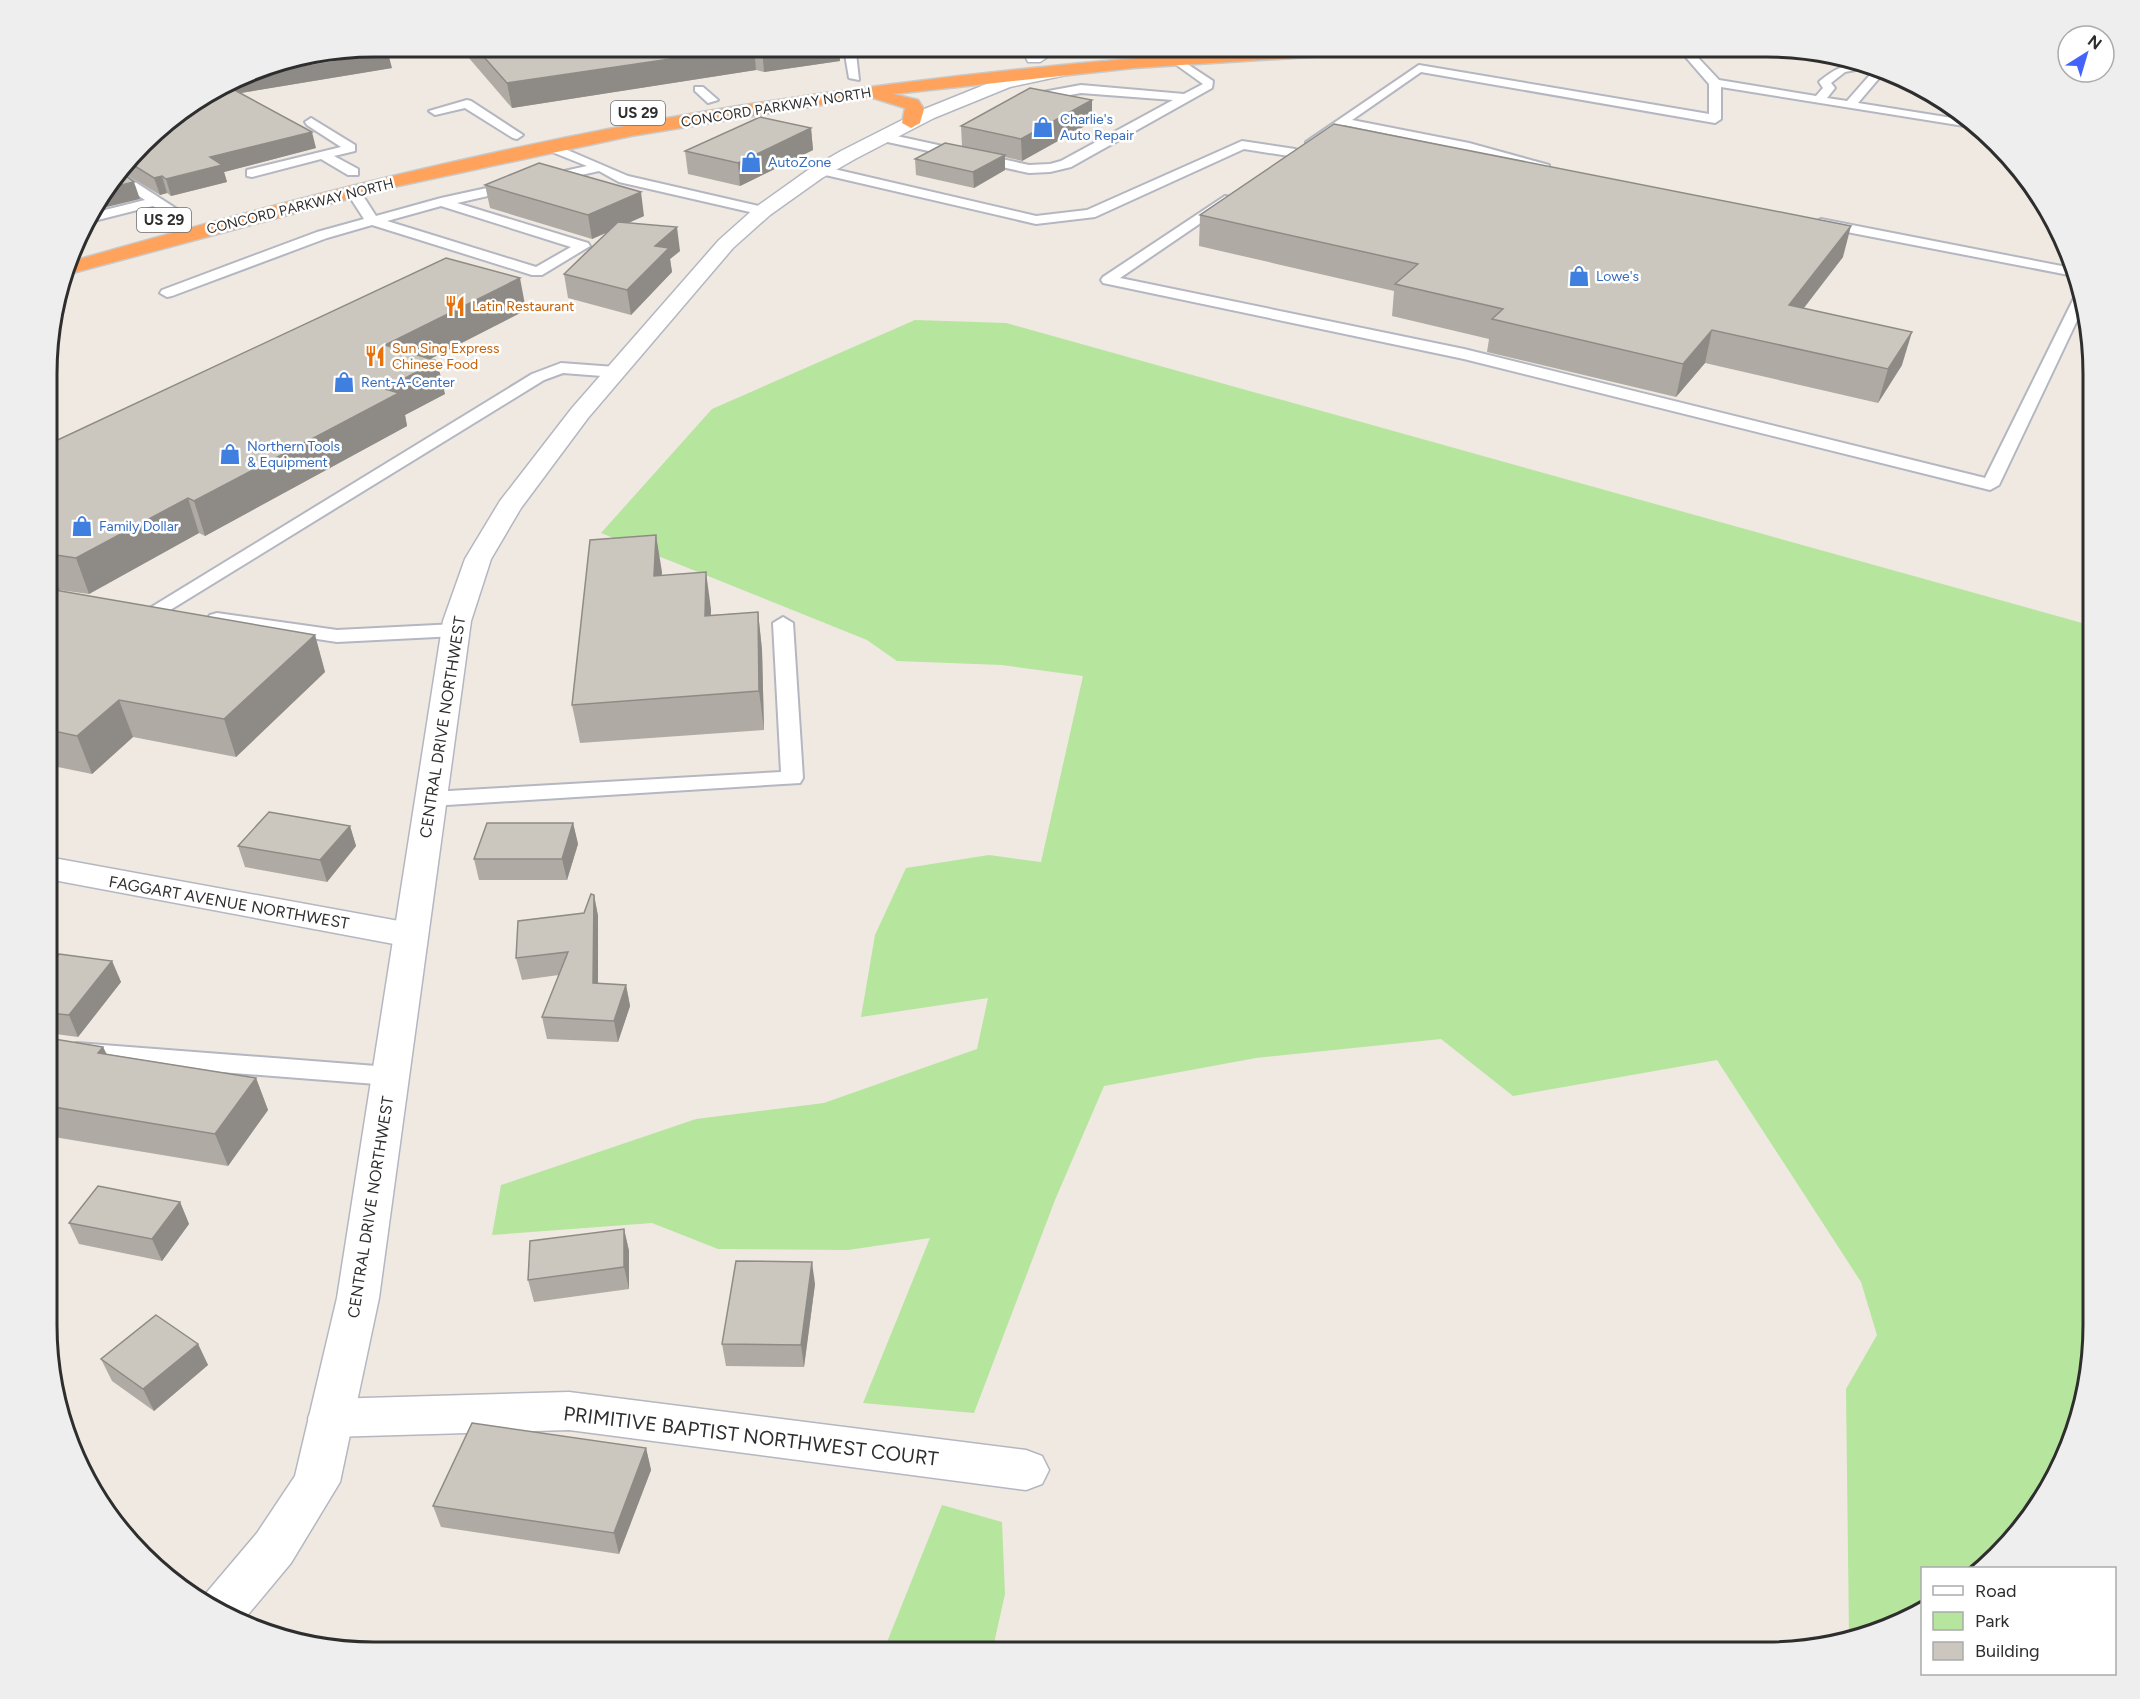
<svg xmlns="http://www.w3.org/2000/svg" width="2140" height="1699" font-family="Figtree,sans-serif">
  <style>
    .green { fill: #b6e59e }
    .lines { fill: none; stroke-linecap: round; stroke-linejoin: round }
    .lane-casing { stroke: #b4b7c1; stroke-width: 4 }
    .street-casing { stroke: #b4b7c1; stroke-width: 3 }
    .secondary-casing { stroke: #b4b7c1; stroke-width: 3 }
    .highway-casing { stroke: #c9c9c9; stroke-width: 3 }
    .lane { fill: #fff; fill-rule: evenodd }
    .street { fill: #fff; fill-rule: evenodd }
    .secondary { fill: #fff; fill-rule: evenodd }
    .highway { fill: #ffa35c; fill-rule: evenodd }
    .wall { fill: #afaba4 }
    .shaded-wall { fill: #8e8b86 }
    .building { fill: #cbc7bf; stroke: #8e8b86; stroke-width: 1.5 }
    .labels { text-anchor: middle; stroke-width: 5; stroke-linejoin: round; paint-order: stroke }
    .far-street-label { font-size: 14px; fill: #2e2e2e; stroke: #fff }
    .far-shop-label { font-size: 14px; fill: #366cbe; stroke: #fff; text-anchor: start }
    .far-food-label { font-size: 14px; fill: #c56008; stroke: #fff; text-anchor: start }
    .shield { fill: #fff; stroke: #6d6d6d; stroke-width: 1.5 }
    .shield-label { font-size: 15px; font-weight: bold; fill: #2e2e2e }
    .street-label { font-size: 16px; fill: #2e2e2e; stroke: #fff }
    .near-street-label { font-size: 20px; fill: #2e2e2e; stroke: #fff }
    .rim { fill: none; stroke: #2e2e2e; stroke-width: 3 }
  </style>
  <rect width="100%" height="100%" fill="#efe9e1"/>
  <g class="green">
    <polygon points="915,320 1006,323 2093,626 2093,1347 2068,1451 2012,1541 1981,1568 1922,1568 1922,1611 1892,1627 1849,1636 1846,1389 1877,1335 1861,1282 1717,1060 1513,1096 1441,1039 1256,1058 1104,1086 1055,1200 974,1413 863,1403 930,1238 848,1250 718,1249 652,1223 492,1235 501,1185 696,1119 824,1103 977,1049 988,998 861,1017 875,935 906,868 989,855 1041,862 1083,676 1002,665 897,661 867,640 601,533 712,409"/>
    <polygon points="942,1505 1002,1522 1005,1594 992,1652 883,1652"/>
  </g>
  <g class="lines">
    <defs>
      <g id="lane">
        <polygon points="837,47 849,47 856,53 859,80 849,78 845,54"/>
        <path d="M1677,47h11l31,33 97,16 7,-8 -4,-6 2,-2c17,-14 29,-18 50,-13l-26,5 -14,11 4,5 -8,10 20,3 29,-33 10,2 -28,33 113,18 12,8 -262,-42v32l-6,4 -294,-51 -69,48 117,23 80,22v6h-10l-72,-21 -123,-25 -28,20 -4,1 -6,-4 113,-77 290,49v-30z"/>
        <polygon points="1175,56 1213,81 1212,88 1071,167 1050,172 1029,173 883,141 877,137 883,133 1029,165 1050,164 1061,161 1173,100 1081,93 1025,103 1019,99 1021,96 1081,85 1184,94 1203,84 1171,61 1169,59"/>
        <polygon points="695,87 703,87 718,100 708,103 695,91"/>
        <polygon points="467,100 471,101 523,135 517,139 513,138 465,108 435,115 429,111"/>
        <polygon points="311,118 355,145 355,151 334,156 358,169 358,175 348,175 321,159 252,177 247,176 247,170 341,147 307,125 305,122"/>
        <polygon points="1242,141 1295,149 1301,153 1295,157 1244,149 1095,217 1036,224 821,174 815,170 821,166 1036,216 1087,210"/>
        <path d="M551,143l77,33 135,31 7,4 -7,4 -144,-33 -20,-11 -142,32 131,40 2,3 -48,29h-10l-160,-50 -45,13 -155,58 -5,1 -7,-4 2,-3 155,-58 47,-13 -18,-28 2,-3h10l18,28 65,-18 146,-32 -40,-16 -2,-3zM441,206l130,41 -35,20 -149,-46z"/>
        <polygon points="121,173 183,213 183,219 173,219 153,206 86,223 89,214 145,200 115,180"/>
        <polygon points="1225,196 1230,197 1230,203 1120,278 1464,349 1985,478 2074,298 2078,297 2081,312 1999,485 1990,490 1464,359 1103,283 1101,280 1103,277"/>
        <polygon points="1821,219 2072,268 2074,276 1816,226 1814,223"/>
        <polygon points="561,363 615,367 623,372 615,377 563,373 544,380 162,615 155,617 145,611 532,374"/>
        <polygon points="217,613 337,630 456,624 466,630 456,636 337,642 210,623 207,619 210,615"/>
        <polygon points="783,617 793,623 803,778 800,783 431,806 423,804 420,799 423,794 431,792 781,772 773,623"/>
        <polygon points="77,1043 389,1067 398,1069 402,1076 398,1083 389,1085 77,1061 68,1058 64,1052 68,1046"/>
      </g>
      <g id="street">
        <polygon points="48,857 410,923 422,927 427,935 422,943 410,947 48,879"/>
        <polygon points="569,1392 1026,1450 1042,1456 1049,1470 1042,1484 1026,1490 569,1430 330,1437 314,1432 308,1418 314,1404 330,1399"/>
      </g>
      <g id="secondary">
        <polygon points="1043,47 1063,47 1040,62 1028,62 1026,58"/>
        <polygon points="1060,66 1068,71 1066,75 1010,87 934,118 855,159 822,178 770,215 733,248 588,418 521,508 491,559 471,621 379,1298 340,1482 291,1563 241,1623 202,1598 257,1533 295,1476 337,1298 443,621 465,559 500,501 572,408 719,240 756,207 808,170 841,151 922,110 999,79"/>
      </g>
      <path id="highway" d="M1289,47h107l-8,5 -254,16 -241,26 25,6 6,9 -4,14 -9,5 -9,-5 3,-15 -35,-11 -239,39 -242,52 -320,86 4,-13c211,-61 425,-115 641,-151 191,-31 382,-51 575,-63z"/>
    </defs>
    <use href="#lane" class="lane-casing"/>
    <use href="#street" class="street-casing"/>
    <use href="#secondary" class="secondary-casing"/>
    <use href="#highway" class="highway-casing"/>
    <use href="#lane" class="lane"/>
    <use href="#street" class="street"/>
    <use href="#secondary" class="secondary"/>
    <use href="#highway" class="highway"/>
  </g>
  <g class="wall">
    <polygon points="462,47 839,47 840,61 764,72 756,70 512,108 462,50"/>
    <polygon points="268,64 392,68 241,93 316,148 224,172 227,182 171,196 167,193 160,195 122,172 158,128"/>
    <polygon points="1092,122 1022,161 1005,157 1005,170 974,188 916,175 915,159 962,146 961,126"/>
    <polygon points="811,128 813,150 740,186 688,174 685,151"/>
    <polygon points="485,185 644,216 628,223 680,251 670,259 672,272 631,315 568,298 564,274 608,232 592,239 490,208"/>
    <polygon points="1200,215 1843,257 1803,308 1902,365 1878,403 1705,363 1676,397 1487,352 1489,339 1392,316 1394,291 1199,246"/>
    <polygon points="526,310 430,359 445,394 405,415 407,426 205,536 199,533 89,594 59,590 60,591 315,635 325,672 236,757 133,737 92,774 48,765 49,444"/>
    <polygon points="656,535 661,575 711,609 710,615 758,612 762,650 764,730 580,743 572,705"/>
    <polygon points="573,823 578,844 567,880 479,880 474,859"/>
    <polygon points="350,826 356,846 327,882 245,867 238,846"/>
    <polygon points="594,895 598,916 598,984 626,985 630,1006 618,1042 547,1039 542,1017 559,975 522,980 516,958 584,913"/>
    <polygon points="112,961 121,982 78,1037 48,1033 48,968"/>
    <polygon points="48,1038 103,1047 107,1054 256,1078 268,1110 228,1166 48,1136"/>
    <polygon points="180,1202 189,1224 162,1261 79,1244 69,1223"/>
    <polygon points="624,1229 629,1251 629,1289 534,1302 528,1280"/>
    <polygon points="815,1284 804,1367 726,1366 722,1344"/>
    <polygon points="198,1344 208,1365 154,1411 112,1381 101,1359"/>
    <polygon points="646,1448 651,1470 619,1554 441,1527 433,1506"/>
  </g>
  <g class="shaded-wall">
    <polygon points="754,47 756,70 512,108 507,83"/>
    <polygon points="772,47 839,47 840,61 764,72 762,48"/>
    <polygon points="388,53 392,68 222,96 221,91 248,76"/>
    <polygon points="1092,100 1092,122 1022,161 1021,139"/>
    <polygon points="811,128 813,150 740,186 738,163"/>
    <polygon points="312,132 316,148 224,172 227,182 171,196 166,179 210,157"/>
    <polygon points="1005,155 1005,170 974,188 973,172"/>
    <polygon points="162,176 167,193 160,195 154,178"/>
    <polygon points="134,182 140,199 90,211 108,188"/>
    <polygon points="641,192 644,216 592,239 588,215"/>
    <polygon points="1851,226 1843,257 1781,338 1789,305"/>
    <polygon points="677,227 680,251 670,259 672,272 631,315 627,290 655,246"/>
    <polygon points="520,278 526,310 393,378 385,345"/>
    <polygon points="1712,330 1705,363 1676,397 1683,364"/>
    <polygon points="1912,332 1902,365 1878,403 1888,369"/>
    <polygon points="437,361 445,394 405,415 407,426 205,536 194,501 385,389"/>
    <polygon points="188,498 199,533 89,594 76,558"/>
    <polygon points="656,535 662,572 660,613 654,576"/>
    <polygon points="52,571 66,607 49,616 49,572"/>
    <polygon points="706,572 711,609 710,654 705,616"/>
    <polygon points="758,612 762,650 764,730 759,691"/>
    <polygon points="315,635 325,672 236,757 224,719"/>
    <polygon points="119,700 133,737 92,774 77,736"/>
    <polygon points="573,823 578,844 567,880 562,859"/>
    <polygon points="350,826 356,846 327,882 320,860"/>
    <polygon points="594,895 598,916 598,1005 593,983"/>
    <polygon points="112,961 121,982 78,1037 69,1015"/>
    <polygon points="626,985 630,1006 618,1042 614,1021"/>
    <polygon points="103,1047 117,1079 98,1053"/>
    <polygon points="256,1078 268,1110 228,1166 215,1134"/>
    <polygon points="180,1202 189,1224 162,1261 152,1239"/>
    <polygon points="624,1229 629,1251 629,1289 624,1267"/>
    <polygon points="812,1262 815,1284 804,1367 801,1345"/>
    <polygon points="198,1344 208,1365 154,1411 143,1389"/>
    <polygon points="646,1448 651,1470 619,1554 614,1533"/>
  </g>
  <g class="building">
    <polygon points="374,46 380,46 388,53 248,76 268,64"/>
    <polygon points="475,47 752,47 507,83"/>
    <polygon points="229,87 312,132 210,157 222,165 166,179 162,176 154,178 130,163 158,128"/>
    <polygon points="1030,88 1092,100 1021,139 961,126"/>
    <polygon points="760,117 811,128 738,163 685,151"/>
    <polygon points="1334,124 1851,226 1789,305 1912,332 1888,369 1712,330 1683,364 1492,319 1503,309 1395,284 1418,264 1200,215"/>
    <polygon points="945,143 1005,155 973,172 915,159"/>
    <polygon points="539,163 641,192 588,215 485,185"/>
    <polygon points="126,176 134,182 108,188 117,178"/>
    <polygon points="618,222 677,227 655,246 669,248 627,290 564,274"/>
    <polygon points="446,258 520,278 385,345 437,361 385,389 399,393 194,501 188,498 76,558 49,554 49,444"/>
    <polygon points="656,535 654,576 706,572 705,616 758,612 759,691 572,705 590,540"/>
    <polygon points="49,589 315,635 224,719 119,700 77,736 49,730"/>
    <polygon points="269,812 350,826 320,860 238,846"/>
    <polygon points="487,823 573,823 562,859 474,859"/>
    <polygon points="591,894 594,895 593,983 626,985 614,1021 542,1017 568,952 516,958 518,921 584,913"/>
    <polygon points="59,954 112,961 69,1015 48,1013 48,968"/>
    <polygon points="48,1038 103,1047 98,1053 256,1078 215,1134 48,1106"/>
    <polygon points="98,1186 180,1202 152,1239 69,1223"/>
    <polygon points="624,1229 624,1267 528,1280 530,1241"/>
    <polygon points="736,1261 812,1262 801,1345 722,1344"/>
    <polygon points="156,1315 198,1344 143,1389 101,1359"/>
    <polygon points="472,1423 646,1448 614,1533 433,1506"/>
  </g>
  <defs>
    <symbol id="shop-bare" viewBox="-9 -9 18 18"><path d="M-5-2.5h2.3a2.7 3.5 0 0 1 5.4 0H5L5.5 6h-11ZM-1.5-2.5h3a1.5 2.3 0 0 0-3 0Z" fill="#3f7fe0" stroke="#fff" stroke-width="2.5" paint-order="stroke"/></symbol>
    <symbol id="restaurant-bare" viewBox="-9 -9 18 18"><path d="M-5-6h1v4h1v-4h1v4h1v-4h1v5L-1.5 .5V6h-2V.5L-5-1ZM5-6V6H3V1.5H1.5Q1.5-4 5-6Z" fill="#e8710a" stroke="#fff" stroke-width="2.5" paint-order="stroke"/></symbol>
  </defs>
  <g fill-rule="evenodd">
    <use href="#shop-bare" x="1028" y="112" width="30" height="30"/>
    <use href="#shop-bare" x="736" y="147" width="30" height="30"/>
    <use href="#shop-bare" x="1564" y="261" width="30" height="30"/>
    <use href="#restaurant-bare" x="440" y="291" width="30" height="30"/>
    <use href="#restaurant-bare" x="360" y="341" width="30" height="30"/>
    <use href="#shop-bare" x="329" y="367" width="30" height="30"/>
    <use href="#shop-bare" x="215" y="439" width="30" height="30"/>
    <use href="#shop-bare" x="67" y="511" width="30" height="30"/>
  </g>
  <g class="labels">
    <g class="far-street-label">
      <text transform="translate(776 107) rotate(-9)" y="5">CONCORD PARKWAY NORTH</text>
      <text transform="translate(300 206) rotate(-14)" y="5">CONCORD PARKWAY NORTH</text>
    </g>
    <g class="far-shop-label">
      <text x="1060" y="124">Charlie's<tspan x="1060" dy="16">Auto Repair</tspan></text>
      <text x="768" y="167">AutoZone</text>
      <text x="1596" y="281">Lowe's</text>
      <text x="361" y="387">Rent-A-Center</text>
      <text x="247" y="451">Northern Tools<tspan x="247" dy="16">&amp; Equipment</tspan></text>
      <text x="99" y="531">Family Dollar</text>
    </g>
    <g class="far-food-label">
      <text x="472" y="311">Latin Restaurant</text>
      <text x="392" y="353">Sun Sing Express<tspan x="392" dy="16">Chinese Food</tspan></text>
    </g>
    <g class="shield">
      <rect x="611" y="101" width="54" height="24" rx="4.5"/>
      <rect x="137" y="208" width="54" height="24" rx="4.5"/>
    </g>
    <g class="shield-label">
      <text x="638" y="118">US 29</text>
      <text x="164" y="225">US 29</text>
    </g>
    <g class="street-label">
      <text transform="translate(442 727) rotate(-81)" y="6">CENTRAL DRIVE NORTHWEST</text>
      <text transform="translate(229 902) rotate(10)" y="6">FAGGART AVENUE NORTHWEST</text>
      <text transform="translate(370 1207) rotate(-81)" y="6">CENTRAL DRIVE NORTHWEST</text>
    </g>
    <g class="near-street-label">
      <text transform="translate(751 1436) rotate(7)" y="7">PRIMITIVE BAPTIST NORTHWEST COURT</text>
    </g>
  </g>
  <path d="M0 0H2140V1699H0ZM374 57H1766A317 317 0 0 1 2083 374V1325A317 317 0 0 1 1766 1642H374A317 317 0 0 1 57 1325V374A317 317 0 0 1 374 57Z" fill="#eee" fill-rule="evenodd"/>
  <path class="rim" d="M374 57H1766A317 317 0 0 1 2083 374V1325A317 317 0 0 1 1766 1642H374A317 317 0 0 1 57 1325V374A317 317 0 0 1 374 57Z"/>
  <rect x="1921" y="1567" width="195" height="108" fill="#ffffff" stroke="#ababab" stroke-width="1.5"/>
  <rect x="1933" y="1586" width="30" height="9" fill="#ffffff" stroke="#ababab" stroke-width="1.5"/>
  <text x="1975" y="1597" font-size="18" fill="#2e2e2e">Road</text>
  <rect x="1933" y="1612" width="30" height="18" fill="#b6e59e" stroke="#ababab" stroke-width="1.5"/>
  <text x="1975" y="1627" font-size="18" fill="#2e2e2e">Park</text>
  <rect x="1933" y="1642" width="30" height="18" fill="#cbc7bf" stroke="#ababab" stroke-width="1.5"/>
  <text x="1975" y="1657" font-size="18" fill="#2e2e2e">Building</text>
  <g transform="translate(2086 54) rotate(37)"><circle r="28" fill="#ffffff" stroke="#ababab" stroke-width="1.5"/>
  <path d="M0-4.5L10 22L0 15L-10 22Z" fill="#4264fb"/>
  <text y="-9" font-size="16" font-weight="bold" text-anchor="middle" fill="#2e2e2e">N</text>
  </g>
</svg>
